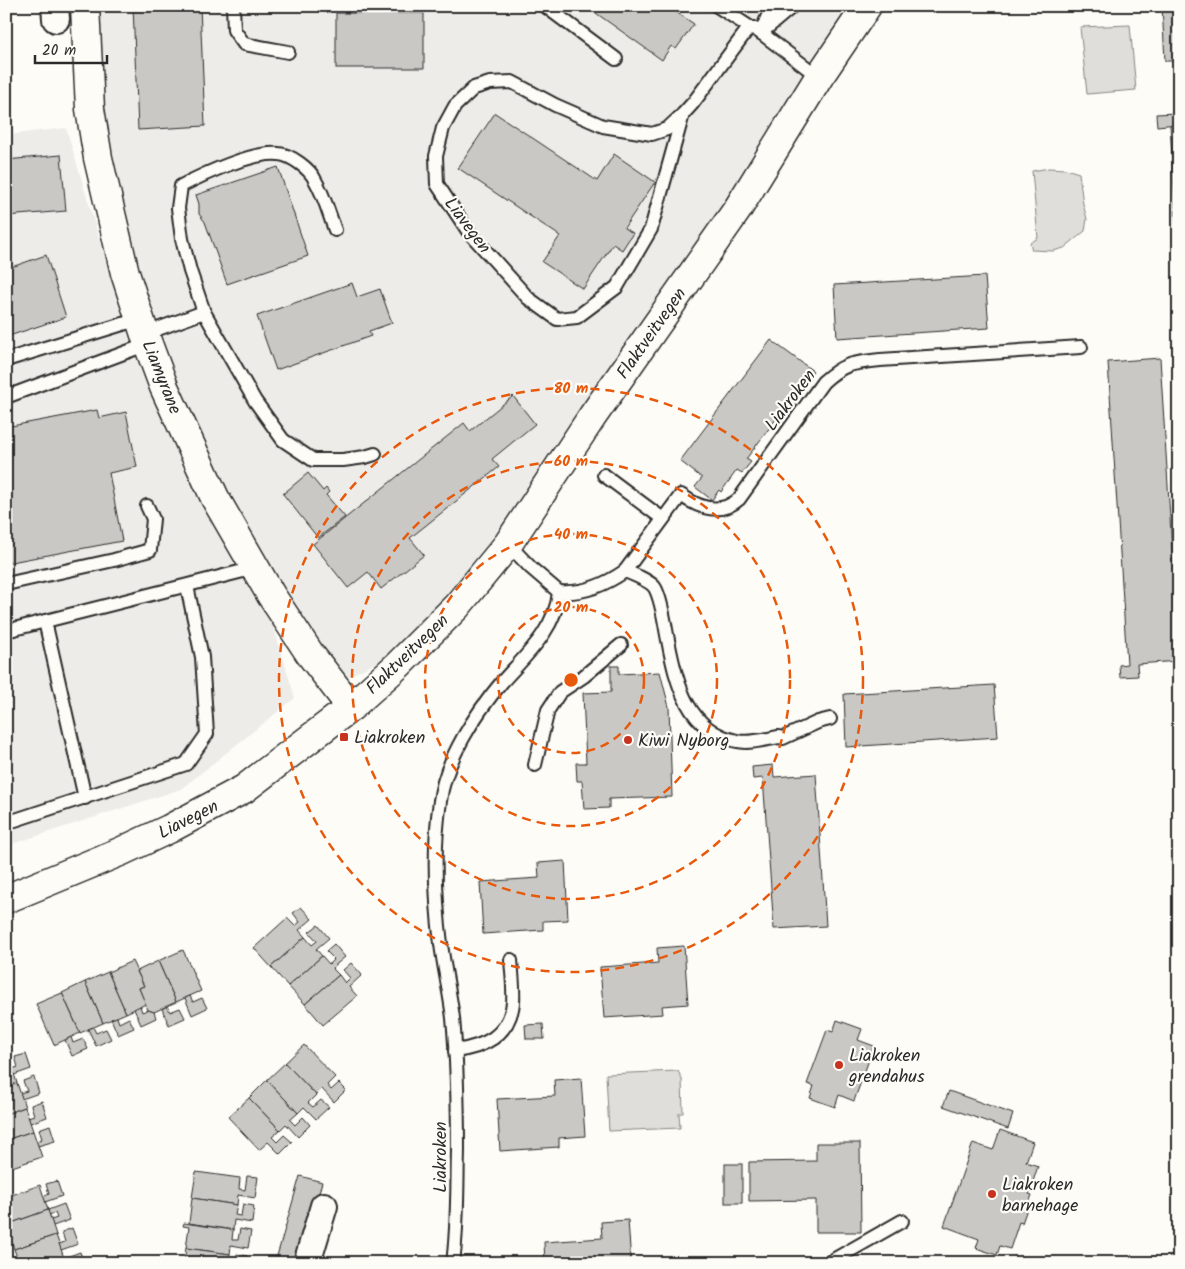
<svg xmlns="http://www.w3.org/2000/svg" width="1185" height="1269" font-family="Kalam,sans-serif">
  <style>
    .built { fill: #edece8 }
    .green { fill: #dfdeda; stroke: #858482 }
    .building { fill: #c9c8c4; stroke: #2b2b2b }
    .lines { fill: none; stroke-linecap: round; stroke-linejoin: round }
    .service-casing { stroke: #2b2b2b; stroke-width: 16 }
    .minor-casing { stroke: #2b2b2b; stroke-width: 30 }
    .secondary-casing { stroke: #2b2b2b; stroke-width: 31 }
    .service { stroke: #fdfcf7; stroke-width: 12 }
    .minor { stroke: #fdfcf7; stroke-width: 26 }
    .secondary { stroke: #fdfcf7; stroke-width: 28 }
    .ring { fill: none; stroke: #e8590c; stroke-width: 2.5; stroke-dasharray: 9 6 }
    .poi-dot { fill: #c8321e; stroke: #fdfcf7; stroke-width: 2 }
    .labels { text-anchor: middle; stroke-width: 4.5; stroke-linejoin: round; paint-order: stroke }
    .street-label { font-size: 18px; fill: #2b2b2b; stroke: #fdfcf7 }
    .poi-label { font-size: 18px; fill: #2b2b2b; stroke: #fdfcf7; text-anchor: start }
    .centre { fill: #e8590c; stroke: #fdfcf7; stroke-width: 2.5 }
    .ring-label { font-size: 15px; text-anchor: middle; font-weight: bold; fill: #e8590c; stroke: #fdfcf7; stroke-width: 4.5; stroke-linejoin: round; paint-order: stroke }
  </style>
  <rect width="100%" height="100%" fill="#fdfcf7"/>
  <filter id="ink" filterUnits="userSpaceOnUse"><feTurbulence type="fractalNoise" baseFrequency=".02" numOctaves="2"/><feDisplacementMap in="SourceGraphic" scale="10" xChannelSelector="R" yChannelSelector="G"/><feConvolveMatrix kernelMatrix="1 2 1 2 8 2 1 2 1" color-interpolation-filters="sRGB"/></filter>
  <g filter="url(#ink)">
    <polygon class="built" points="95,6 861,6 529,522 469,575 381,660 336,683 269,611 295,698 181,789 6,846 6,135 66,128 131,343 97,102"/>
    <g class="green">
      <polygon points="1130,25 1136,90 1087,94 1080,27"/>
      <polygon points="1049,168 1066,169 1079,173 1083,204 1087,219 1085,231 1064,248 1053,251 1032,250 1030,243 1038,238 1032,171"/>
      <polygon points="678,1071 682,1079 683,1113 679,1113 680,1128 609,1131 606,1074"/>
    </g>
    <g class="building">
      <polygon points="133,6 200,6 205,126 138,130"/>
      <polygon points="586,6 667,6 694,24 676,49 671,46 662,60"/>
      <polygon points="1162,6 1179,6 1179,61 1165,61"/>
      <rect x="336" y="13" width="88" height="55"/>
      <polygon points="495,113 597,181 614,154 655,182 624,228 633,233 622,250 613,244 583,289 542,262 560,236 458,168"/>
      <polygon points="1176,113 1177,124 1157,126 1156,114"/>
      <polygon points="1177,124 1179,124 1179,269 1170,125"/>
      <polygon points="61,155 66,211 6,216 6,160"/>
      <polygon points="278,167 308,256 227,284 205,222 199,214 199,204 196,195"/>
      <polygon points="46,255 66,317 6,337 6,269"/>
      <polygon points="985,276 989,328 837,338 834,285"/>
      <polygon points="352,283 357,297 380,289 392,323 369,331 371,336 276,370 257,316"/>
      <polygon points="771,340 813,371 792,398 796,402 787,414 783,410 746,459 751,462 742,473 737,470 721,492 719,490 712,500 695,487 702,478 680,461"/>
      <polygon points="1160,358 1179,661 1137,664 1138,676 1120,677 1119,665 1127,664 1108,362"/>
      <polygon points="513,396 535,424 492,459 499,467 410,538 424,555 381,589 368,572 348,588 313,544 464,423 470,431"/>
      <polygon points="97,410 99,418 126,412 137,467 109,473 122,541 6,563 6,427"/>
      <polygon points="308,473 323,491 326,488 329,492 326,495 345,517 318,538 283,494"/>
      <polygon points="611,666 619,666 619,674 660,672 669,707 672,797 609,799 609,808 584,809 582,781 577,781 576,763 586,763 583,693 611,692"/>
      <polygon points="994,685 998,737 846,747 844,694"/>
      <polygon points="773,765 774,777 816,774 826,926 774,929 763,778 753,779 752,767"/>
      <polygon points="565,861 568,920 543,921 543,930 483,934 480,882 539,878 538,863"/>
      <polygon points="301,907 312,919 299,930 305,937 271,967 254,948 287,918 295,926 300,922 293,913"/>
      <polygon points="318,925 329,938 316,949 322,956 288,986 271,967 305,937 312,945 317,941 309,932"/>
      <polygon points="334,944 345,957 332,968 339,975 305,1004 288,986 322,956 329,964 334,959 326,951"/>
      <polygon points="684,946 688,1004 662,1006 663,1014 604,1018 600,967 658,963 657,948"/>
      <polygon points="183,950 201,991 176,1002 158,961"/>
      <polygon points="132,961 144,986 139,988 146,1004 126,1013 108,972"/>
      <polygon points="158,961 176,1002 154,1012 148,1010 139,988 144,986 137,971"/>
      <polygon points="351,963 362,975 349,987 357,996 323,1025 305,1004 339,975 345,983 350,978 343,970"/>
      <polygon points="108,972 126,1013 103,1023 85,982"/>
      <polygon points="85,982 103,1023 80,1033 62,993"/>
      <polygon points="62,993 80,1033 54,1045 36,1004"/>
      <polygon points="190,996 193,1002 202,998 207,1008 192,1015 185,998"/>
      <polygon points="140,1006 142,1012 148,1010 154,1012 156,1018 141,1025 134,1009"/>
      <polygon points="167,1006 170,1012 180,1008 185,1018 169,1025 162,1009"/>
      <polygon points="117,1017 119,1023 129,1018 134,1028 118,1035 111,1019"/>
      <polygon points="837,1020 862,1029 858,1040 874,1046 854,1101 839,1095 835,1107 810,1098 814,1086 807,1084 827,1030 833,1032"/>
      <polygon points="543,1024 544,1039 526,1039 525,1025"/>
      <polygon points="93,1027 96,1033 106,1029 111,1039 96,1046 88,1029"/>
      <polygon points="71,1037 73,1043 83,1039 88,1049 72,1056 65,1040"/>
      <polygon points="304,1045 335,1077 327,1085 331,1090 339,1083 346,1090 334,1102 322,1089 316,1095 285,1063"/>
      <polygon points="26,1054 31,1069 14,1075 12,1069 18,1067 15,1057"/>
      <polygon points="6,1059 9,1059 17,1083 6,1087"/>
      <polygon points="285,1063 316,1095 308,1103 313,1107 321,1100 329,1107 316,1119 304,1107 298,1113 267,1080"/>
      <polygon points="34,1077 39,1093 22,1099 20,1093 27,1091 23,1081"/>
      <polygon points="581,1078 585,1136 559,1138 559,1147 500,1151 497,1099 555,1096 554,1080"/>
      <polygon points="267,1080 298,1113 290,1120 295,1125 303,1117 310,1125 298,1137 286,1124 280,1130 249,1098"/>
      <polygon points="17,1083 25,1107 6,1114 6,1087"/>
      <polygon points="949,1091 1013,1114 1008,1129 943,1106"/>
      <polygon points="249,1098 280,1130 272,1137 277,1142 284,1135 292,1142 280,1154 268,1142 259,1150 228,1117"/>
      <polygon points="42,1101 47,1117 30,1123 28,1117 34,1115 31,1105"/>
      <polygon points="25,1107 33,1131 6,1140 6,1114"/>
      <polygon points="50,1125 55,1141 38,1146 36,1141 42,1139 39,1129"/>
      <polygon points="1000,1130 1033,1142 1026,1162 1038,1166 1029,1194 1032,1195 1022,1223 1019,1222 1010,1249 1000,1246 997,1255 976,1248 979,1239 944,1226 973,1143 993,1150"/>
      <polygon points="33,1131 42,1157 6,1169 6,1140"/>
      <polygon points="816,1143 860,1143 861,1232 816,1232 816,1200 749,1201 749,1162 816,1161"/>
      <rect x="725" y="1164" width="17" height="39"/>
      <polygon points="196,1172 240,1178 239,1189 245,1190 247,1176 258,1177 255,1198 238,1195 237,1205 192,1198"/>
      <polygon points="300,1176 322,1182 299,1263 275,1263"/>
      <polygon points="57,1181 62,1196 45,1202 43,1197 49,1194 46,1184"/>
      <polygon points="40,1185 48,1210 6,1225 6,1197"/>
      <polygon points="192,1198 237,1205 235,1215 241,1216 243,1204 254,1206 252,1223 234,1220 233,1230 189,1223"/>
      <polygon points="64,1204 70,1220 53,1226 51,1220 57,1218 55,1213 49,1215 48,1210"/>
      <polygon points="48,1210 56,1235 14,1249 6,1225"/>
      <polygon points="628,1220 631,1263 545,1263 544,1242 602,1238 601,1222"/>
      <polygon points="184,1223 233,1230 232,1240 238,1240 240,1229 251,1231 248,1248 231,1245 230,1254 186,1248 189,1227 183,1226"/>
      <polygon points="72,1228 78,1244 61,1250 59,1244 65,1242 62,1232"/>
      <polygon points="56,1235 64,1258 50,1263 19,1263 14,1249"/>
      <polygon points="186,1248 230,1254 229,1263 184,1263"/>
      <polygon points="80,1252 84,1263 72,1263 72,1261 65,1263 64,1258"/>
      <polygon points="237,1254 247,1256 246,1263 235,1263"/>
    </g>
    <g class="lines">
      <defs>
        <g id="service">
          <polyline points="233,6 234,30 244,44 288,52"/>
          <polyline points="545,6 616,59"/>
          <polyline points="717,6 751,28"/>
          <polyline points="762,30 772,6"/>
          <polyline points="761,33 793,6"/>
          <polyline points="683,114 667,129 652,134 603,126 555,105 512,82 490,83 474,88 455,106 443,128 436,156 437,184 468,231 528,298 557,319 577,317 617,287 651,229 683,114 693,103 748,29 754,28 761,33 819,77"/>
          <path d="M335,230c-6,-16 -11,-35 -20,-50 -5,-11 -24,-25 -36,-26 -26,-3 -75,20 -98,32l-3,22 4,31 8,32 14,41 51,89 28,39 30,20h30l22,-3 10,-3"/>
          <polyline points="144,334 204,312"/>
          <polyline points="6,360 139,319"/>
          <polyline points="6,397 148,344"/>
          <polyline points="604,475 663,519"/>
          <path d="M625,571c7,3 26,10 30,17 7,12 10,38 13,52 8,42 19,91 69,101 13,3 29,-2 42,-4l4,1 35,-16 12,-3"/>
          <polyline points="6,584 114,560 150,550 153,519 147,506"/>
          <path d="M559,592c25,2 46,-7 66,-21l56,-76c19,14 40,20 58,4l84,-117c21,-19 30,-19 57,-22l201,-13"/>
          <polyline points="45,621 85,798"/>
          <polyline points="6,631 255,568"/>
          <polyline points="535,765 548,710 560,692 584,676 621,645"/>
          <polyline points="6,823 186,764 207,734 202,657 187,586"/>
          <path d="M455,1051c29,-4 54,-15 58,-48 1,-14 -1,-30 -2,-43"/>
          <path d="M453,1263c5,-38 4,-75 5,-113 0,-44 -1,-88 -5,-132 -3,-25 -9,-50 -12,-74 -6,-48 -8,-96 -1,-143 5,-41 36,-88 62,-119 24,-27 54,-53 57,-90l-28,-24 -23,-24"/>
          <polyline points="828,1263 902,1221"/>
        </g>
        <g id="minor">
          <polyline points="55,6 56,19"/>
          <polyline points="307,1263 324,1206"/>
        </g>
        <g id="secondary">
          <polyline points="85,6 90,109 98,158 125,273 148,344 164,387 215,498 271,595 310,654 351,707"/>
          <polyline points="6,899 122,851 169,829 244,789 351,707 398,665 457,606 508,544 592,417 737,210 819,77 867,6"/>
        </g>
      </defs>
      <use href="#service" class="service-casing"/>
      <use href="#minor" class="minor-casing"/>
      <use href="#secondary" class="secondary-casing"/>
      <use href="#service" class="service"/>
      <use href="#minor" class="minor"/>
      <use href="#secondary" class="secondary"/>
    </g>
  </g>
  <g class="ring">
    <circle cx="571" cy="680" r="73"/>
    <circle cx="571" cy="680" r="146"/>
    <circle cx="571" cy="680" r="219"/>
    <circle cx="571" cy="680" r="292"/>
  </g>
  <g class="poi-dot">
    <rect x="339" y="732" width="10" height="10" rx="2.5"/>
    <circle cx="628" cy="740" r="5"/>
    <circle cx="839" cy="1065" r="5"/>
    <circle cx="992" cy="1194" r="5"/>
  </g>
  <g class="labels">
    <g class="street-label">
      <text transform="translate(468 225) rotate(53)" y="6">Liavegen</text>
      <text transform="translate(651 333) rotate(-55)" y="6">Flaktveitvegen</text>
      <text transform="translate(162 377) rotate(68)" y="6">Liamyrane</text>
      <text transform="translate(790 400) rotate(-53)" y="6">Liakroken</text>
      <text transform="translate(407 654) rotate(-44)" y="6">Flaktveitvegen</text>
      <text transform="translate(188 819) rotate(-27)" y="6">Liavegen</text>
      <text transform="translate(440 1157) rotate(-90)" y="6">Liakroken</text>
    </g>
    <g class="poi-label">
      <text x="354" y="743">Liakroken</text>
      <text x="638" y="746">Kiwi Nyborg</text>
      <text x="849" y="1061">Liakroken<tspan x="849" dy="21">grendahus</tspan></text>
      <text x="1002" y="1190">Liakroken<tspan x="1002" dy="21">barnehage</tspan></text>
    </g>
  </g>
  <circle cx="571" cy="680" r="8" class="centre"/>
  <g class="ring-label">
    <text x="571" y="393">80 m</text>
    <text x="571" y="466">60 m</text>
    <text x="571" y="539">40 m</text>
    <text x="571" y="612">20 m</text>
  </g>
  <rect width="1185" height="1269" fill="none" stroke="#fdfcf7" stroke-width="25"/>
  <rect x="12" y="12" width="1160" height="1244" fill="none" stroke="#2b2b2b" stroke-width="2" filter="url(#ink)"/>
  <path d="M35 55v8h72v-8" fill="none" stroke="#2b2b2b" stroke-width="2.5"/>
  <text x="42" y="55" font-size="15" fill="#2b2b2b" stroke="#fdfcf7" stroke-width="4" paint-order="stroke">20 m</text>
</svg>
